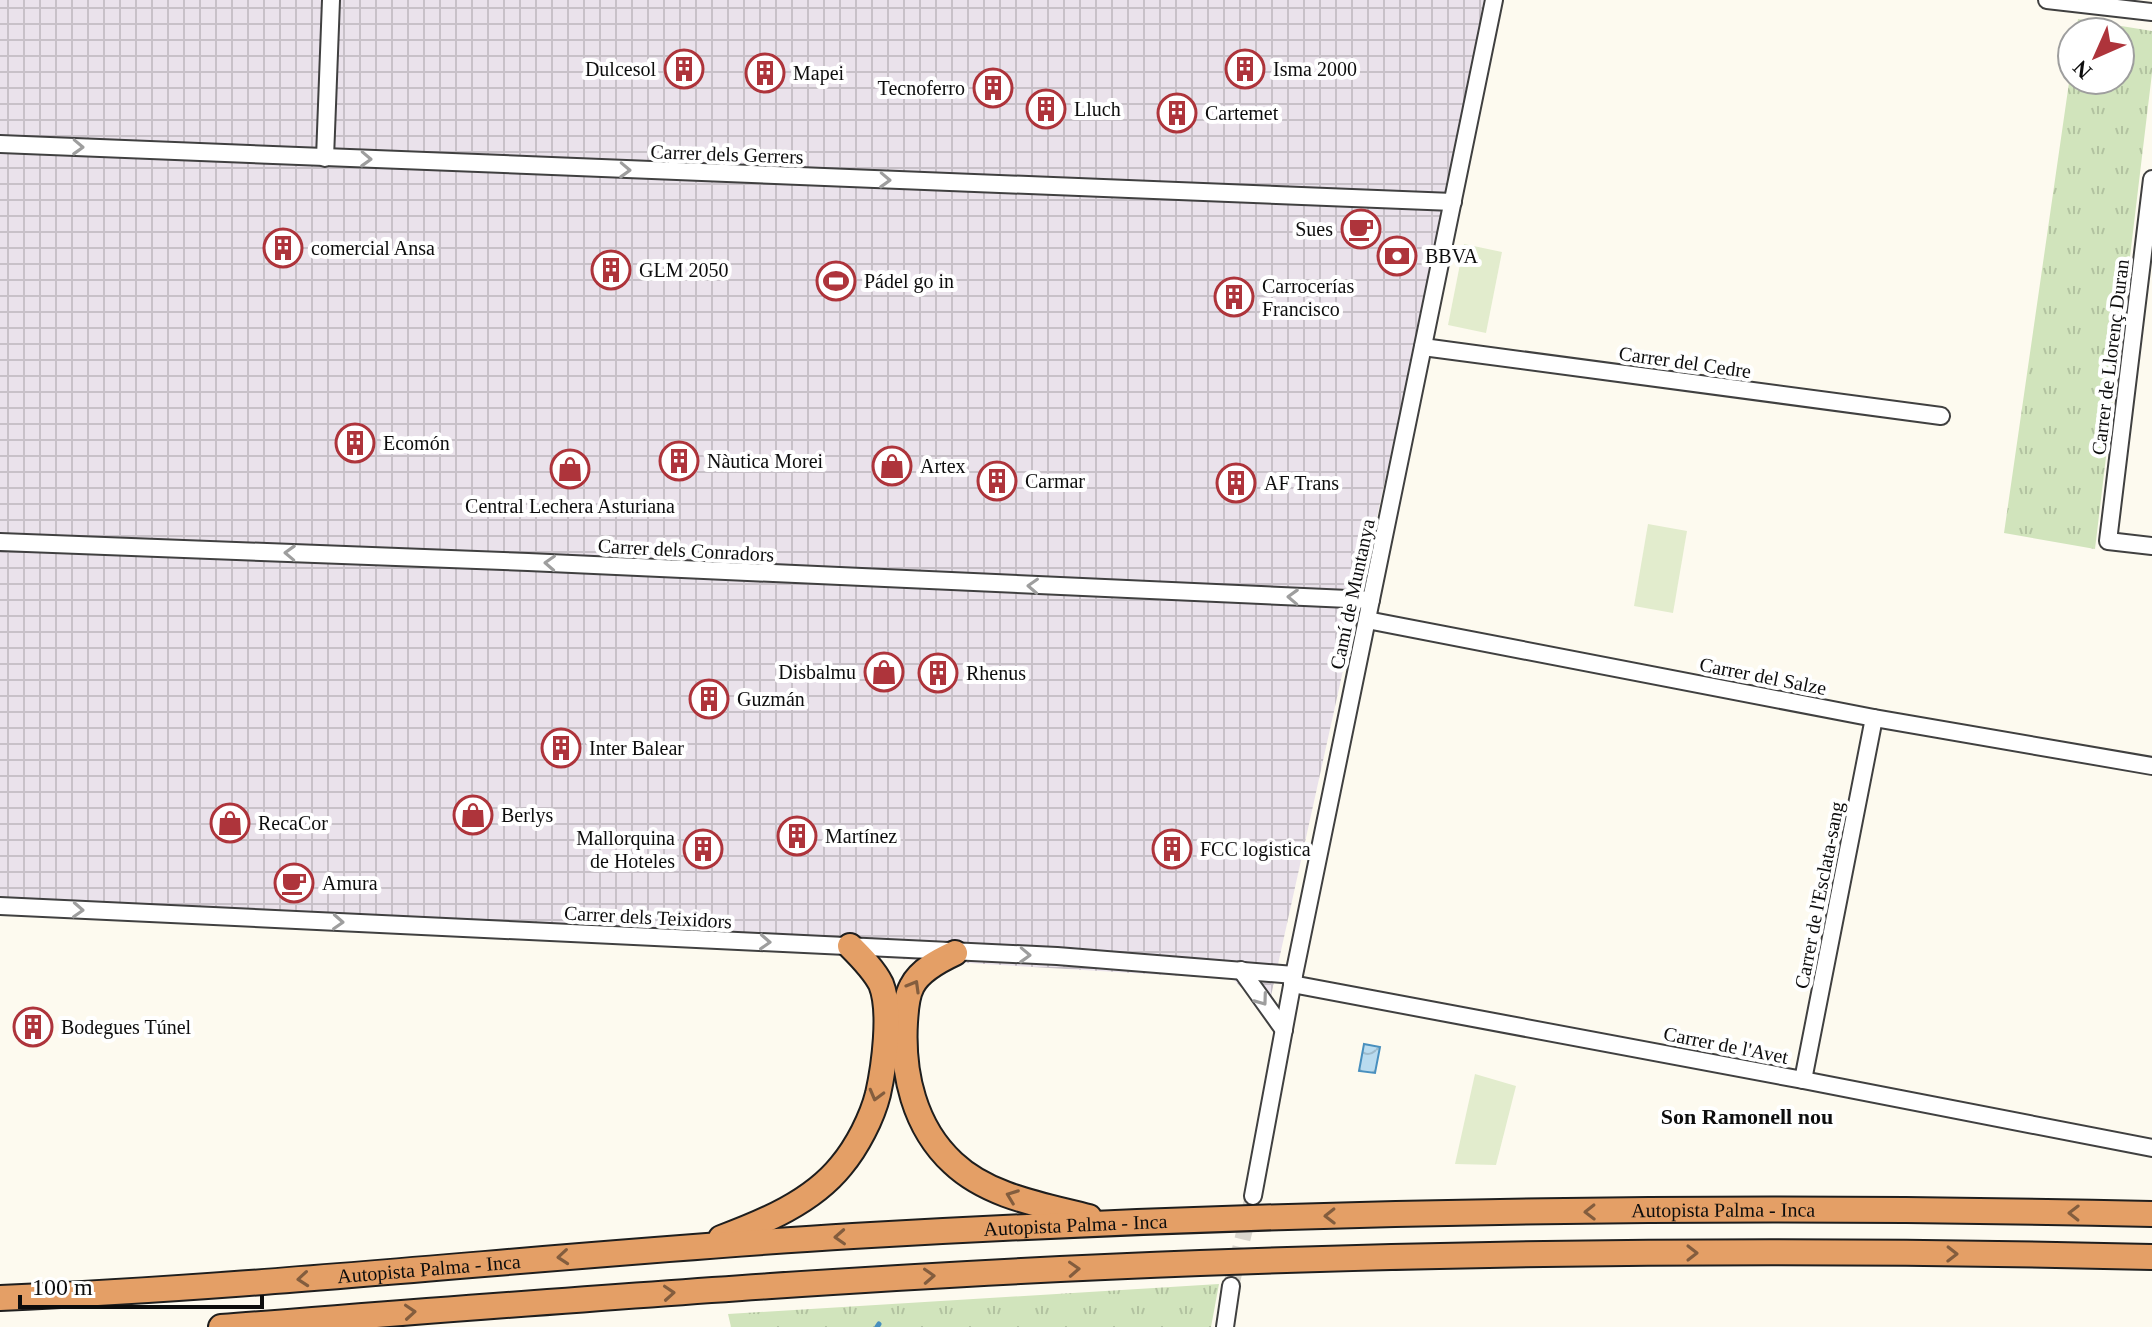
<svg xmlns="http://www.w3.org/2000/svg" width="2152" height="1327" font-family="'Times New Roman',serif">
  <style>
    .industrial { fill: url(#industrial-grid) }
    .grass { fill: url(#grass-tufts) }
    .pitch { fill: #e2eccd }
    .water { fill: url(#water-waves); stroke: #488fbe; stroke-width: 2 }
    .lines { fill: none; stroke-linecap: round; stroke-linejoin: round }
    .stream { stroke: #488fbe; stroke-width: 5 }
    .minor-tunnel { stroke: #d9d6cd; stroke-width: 16; stroke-dasharray: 16 8; stroke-linecap: butt }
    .minor-casing { stroke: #404040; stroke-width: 20 }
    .highway-casing { stroke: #1e1e1e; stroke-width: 28 }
    .minor { stroke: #fff; stroke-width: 16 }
    .highway { stroke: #e49f66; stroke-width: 24 }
    .oneway { stroke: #9e9e9e }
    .oneway2 { stroke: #835d3e }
    .labels { text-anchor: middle; stroke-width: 8; stroke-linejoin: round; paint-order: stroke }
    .poi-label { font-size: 20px; fill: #0d0d0d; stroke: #fff; text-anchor: start }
    .street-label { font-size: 20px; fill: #0d0d0d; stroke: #fff }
    .neighbourhood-label { font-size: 22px; font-weight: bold; fill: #0d0d0d; stroke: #fff }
  </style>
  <defs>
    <pattern id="industrial-grid" width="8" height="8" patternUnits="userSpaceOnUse" patternTransform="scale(2)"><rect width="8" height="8" fill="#eae2eb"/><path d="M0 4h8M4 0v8" fill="none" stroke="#c8c1c8"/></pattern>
    <pattern id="grass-tufts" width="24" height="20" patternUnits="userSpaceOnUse" patternTransform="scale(2)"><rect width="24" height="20" fill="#d1e4bc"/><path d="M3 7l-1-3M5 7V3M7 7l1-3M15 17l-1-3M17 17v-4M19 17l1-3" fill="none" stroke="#b2c2a0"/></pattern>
    <pattern id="water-waves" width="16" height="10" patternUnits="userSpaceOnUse" patternTransform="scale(2)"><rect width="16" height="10" fill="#b9dbef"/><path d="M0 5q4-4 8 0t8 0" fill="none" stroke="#9ebbcc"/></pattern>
  </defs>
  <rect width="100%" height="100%" fill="#fdfaef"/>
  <polygon class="industrial" points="0,0 1485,0 1413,354 1267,1014 1233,979 100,911 0,910"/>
  <g class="grass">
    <polygon points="2078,19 2152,31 2152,73 2095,549 2004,533 2072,62 2072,80 2120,80 2120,32 2076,32"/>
    <polygon points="1219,1284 1211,1327 731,1327 728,1314"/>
  </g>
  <g class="pitch">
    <polygon points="1464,244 1502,252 1486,333 1448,325"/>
    <polygon points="1648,524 1687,531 1673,613 1634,606"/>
    <polygon points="1475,1074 1516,1086 1496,1165 1455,1164"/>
  </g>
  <polygon class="water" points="1364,1044 1380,1047 1375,1073 1359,1071"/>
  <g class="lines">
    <polyline class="stream" points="877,1327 879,1324"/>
    <polyline class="minor-tunnel" points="1231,1286 1253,1196"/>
    <defs>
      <g id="minor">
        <polyline points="2047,0 2152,12"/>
        <polyline points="0,144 1453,202"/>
        <polyline points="325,158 331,0"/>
        <polyline points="2152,179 2108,541 2152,546"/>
        <polyline points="1423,347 1941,416"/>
        <polyline points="0,542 528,562 1371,600"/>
        <polyline points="1367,620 1874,718 2152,766"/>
        <polyline points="0,906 1057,956 1294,975"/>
        <polyline points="1241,970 1284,1030"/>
        <polyline points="1292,984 1803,1080 2152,1148"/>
        <polyline points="1803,1080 1874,718"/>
        <polyline points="1253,1196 1294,975 1494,0"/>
        <polyline points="1225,1327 1231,1286"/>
      </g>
      <g id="highway">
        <path d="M955,953c-15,7 -35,17 -43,33 -6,11 -6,24 -7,36 -3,51 9,105 48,141 36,34 90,42 136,54"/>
        <path d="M721,1238c43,-16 91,-36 120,-72 16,-19 31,-48 37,-72 6,-27 14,-83 3,-110 -7,-14 -20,-27 -31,-38"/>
        <path id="s1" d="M0,1298c285,-12 568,-45 853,-62 432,-25 866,-32 1299,-22"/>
        <path d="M221,1327c326,-25 652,-52 979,-64 317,-12 635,-14 952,-6"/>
      </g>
    </defs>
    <use href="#minor" class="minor-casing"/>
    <use href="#highway" class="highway-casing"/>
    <use href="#minor" class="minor"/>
    <use href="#highway" class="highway"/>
  </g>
  <defs><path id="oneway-chevron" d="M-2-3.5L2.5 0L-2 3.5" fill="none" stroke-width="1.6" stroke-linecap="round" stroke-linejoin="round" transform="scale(2)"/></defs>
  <g class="oneway">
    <use href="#oneway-chevron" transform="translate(78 147) rotate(2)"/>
    <use href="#oneway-chevron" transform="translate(366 159) rotate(2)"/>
    <use href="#oneway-chevron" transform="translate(625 170) rotate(2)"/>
    <use href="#oneway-chevron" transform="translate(885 180) rotate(2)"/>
    <use href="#oneway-chevron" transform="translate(290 553) rotate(-178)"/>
    <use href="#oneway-chevron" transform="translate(550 563) rotate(-177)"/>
    <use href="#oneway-chevron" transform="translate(1033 586) rotate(-177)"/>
    <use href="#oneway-chevron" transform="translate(1293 597) rotate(-178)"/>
    <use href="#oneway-chevron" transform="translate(78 910) rotate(3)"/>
    <use href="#oneway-chevron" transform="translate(338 922) rotate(3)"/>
    <use href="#oneway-chevron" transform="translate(765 942) rotate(3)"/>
    <use href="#oneway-chevron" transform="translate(1025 955) rotate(2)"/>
    <use href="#oneway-chevron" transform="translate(1262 1000) rotate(54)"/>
  </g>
  <g class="oneway2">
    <use href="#oneway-chevron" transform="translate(914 986) rotate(-60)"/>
    <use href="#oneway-chevron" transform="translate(876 1095) rotate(105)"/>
    <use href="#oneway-chevron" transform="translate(1012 1196) rotate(-159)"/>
    <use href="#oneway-chevron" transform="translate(1590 1212) rotate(179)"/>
    <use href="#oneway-chevron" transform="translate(2074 1213) rotate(-179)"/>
    <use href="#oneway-chevron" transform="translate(1330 1216) rotate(179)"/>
    <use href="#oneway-chevron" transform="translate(840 1237) rotate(177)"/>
    <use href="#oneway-chevron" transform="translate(1692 1253)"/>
    <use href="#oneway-chevron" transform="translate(1952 1254) rotate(1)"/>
    <use href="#oneway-chevron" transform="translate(563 1257) rotate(175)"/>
    <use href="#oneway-chevron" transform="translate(1074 1269) rotate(-3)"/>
    <use href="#oneway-chevron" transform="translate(929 1276) rotate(-3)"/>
    <use href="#oneway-chevron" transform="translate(303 1279) rotate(175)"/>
    <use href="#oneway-chevron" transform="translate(669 1293) rotate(-4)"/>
    <use href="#oneway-chevron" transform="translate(410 1312) rotate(-4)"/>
  </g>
  <defs>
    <symbol id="building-ring" viewBox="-11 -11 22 22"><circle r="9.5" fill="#fff" stroke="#ae343b" stroke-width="1.5"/><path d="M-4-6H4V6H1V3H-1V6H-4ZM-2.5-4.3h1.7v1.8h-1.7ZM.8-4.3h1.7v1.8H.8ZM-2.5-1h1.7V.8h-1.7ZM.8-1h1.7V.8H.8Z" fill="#ae343b"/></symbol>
    <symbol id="cafe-ring" viewBox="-11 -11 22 22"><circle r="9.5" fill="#fff" stroke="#ae343b" stroke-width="1.5"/><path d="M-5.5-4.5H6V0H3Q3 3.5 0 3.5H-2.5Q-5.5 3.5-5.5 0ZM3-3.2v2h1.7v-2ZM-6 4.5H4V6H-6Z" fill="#ae343b"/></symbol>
    <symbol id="bank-ring" viewBox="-11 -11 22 22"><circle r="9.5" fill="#fff" stroke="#ae343b" stroke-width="1.5"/><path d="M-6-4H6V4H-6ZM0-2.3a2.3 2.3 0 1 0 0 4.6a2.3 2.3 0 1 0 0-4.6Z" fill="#ae343b"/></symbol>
    <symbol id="stadium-ring" viewBox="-11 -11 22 22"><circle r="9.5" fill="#fff" stroke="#ae343b" stroke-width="1.5"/><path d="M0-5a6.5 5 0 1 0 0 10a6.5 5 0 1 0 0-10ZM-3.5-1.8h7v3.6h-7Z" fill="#ae343b"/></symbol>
    <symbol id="shop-ring" viewBox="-11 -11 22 22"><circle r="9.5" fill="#fff" stroke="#ae343b" stroke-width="1.5"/><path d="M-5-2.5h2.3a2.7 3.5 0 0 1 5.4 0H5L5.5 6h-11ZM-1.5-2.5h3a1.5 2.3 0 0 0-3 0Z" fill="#ae343b"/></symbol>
  </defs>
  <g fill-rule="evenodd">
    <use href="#building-ring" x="662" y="47" width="44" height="44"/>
    <use href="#building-ring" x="1223" y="47" width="44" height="44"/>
    <use href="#building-ring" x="743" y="51" width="44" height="44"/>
    <use href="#building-ring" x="971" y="66" width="44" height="44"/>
    <use href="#building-ring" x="1024" y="87" width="44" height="44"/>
    <use href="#building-ring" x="1155" y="91" width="44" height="44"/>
    <use href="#cafe-ring" x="1339" y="207" width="44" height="44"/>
    <use href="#building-ring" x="261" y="226" width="44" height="44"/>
    <use href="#bank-ring" x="1375" y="234" width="44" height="44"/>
    <use href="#building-ring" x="589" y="248" width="44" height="44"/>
    <use href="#stadium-ring" x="814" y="259" width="44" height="44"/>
    <use href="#building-ring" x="1212" y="275" width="44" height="44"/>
    <use href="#building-ring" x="333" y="421" width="44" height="44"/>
    <use href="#building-ring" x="657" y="439" width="44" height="44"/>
    <use href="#shop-ring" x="870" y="444" width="44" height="44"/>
    <use href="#shop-ring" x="548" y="447" width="44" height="44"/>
    <use href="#building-ring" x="975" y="459" width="44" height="44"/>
    <use href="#building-ring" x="1214" y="461" width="44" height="44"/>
    <use href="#shop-ring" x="862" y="650" width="44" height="44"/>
    <use href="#building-ring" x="916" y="651" width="44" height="44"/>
    <use href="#building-ring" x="687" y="677" width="44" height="44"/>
    <use href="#building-ring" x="539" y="726" width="44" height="44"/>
    <use href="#shop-ring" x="451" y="793" width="44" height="44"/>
    <use href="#shop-ring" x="208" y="801" width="44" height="44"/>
    <use href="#building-ring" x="775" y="814" width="44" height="44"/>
    <use href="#building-ring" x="681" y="827" width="44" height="44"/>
    <use href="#building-ring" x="1150" y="827" width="44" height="44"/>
    <use href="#cafe-ring" x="272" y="861" width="44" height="44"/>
    <use href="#building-ring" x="11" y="1005" width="44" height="44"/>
  </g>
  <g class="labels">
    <g class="poi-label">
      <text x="656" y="76" text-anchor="end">Dulcesol</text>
      <text x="1273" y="76">Isma 2000</text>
      <text x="793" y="80">Mapei</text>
      <text x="965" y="95" text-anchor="end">Tecnoferro</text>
      <text x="1074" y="116">Lluch</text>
      <text x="1205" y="120">Cartemet</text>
      <text x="1333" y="236" text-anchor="end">Sues</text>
      <text x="311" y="255">comercial Ansa</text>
      <text x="1425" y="263">BBVA</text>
      <text x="639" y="277">GLM 2050</text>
      <text x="864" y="288">Pádel go in</text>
      <text x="1262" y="293">Carrocerías<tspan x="1262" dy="23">Francisco</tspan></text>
      <text x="383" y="450">Ecomón</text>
      <text x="707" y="468">Nàutica Morei</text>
      <text x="920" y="473">Artex</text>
      <text x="1025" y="488">Carmar</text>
      <text x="1264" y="490">AF Trans</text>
      <text x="570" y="513" text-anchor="middle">Central Lechera Asturiana</text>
      <text x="856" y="679" text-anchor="end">Disbalmu</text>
      <text x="966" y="680">Rhenus</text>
      <text x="737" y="706">Guzmán</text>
      <text x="589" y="755">Inter Balear</text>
      <text x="501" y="822">Berlys</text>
      <text x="258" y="830">RecaCor</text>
      <text x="825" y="843">Martínez</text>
      <text x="675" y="845" text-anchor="end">Mallorquina<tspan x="675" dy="23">de Hoteles</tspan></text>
      <text x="1200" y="856">FCC logistica</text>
      <text x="322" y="890">Amura</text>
      <text x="61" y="1034">Bodegues Túnel</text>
    </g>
    <g class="street-label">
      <text transform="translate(727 154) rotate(2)" y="7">Carrer dels Gerrers</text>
      <text transform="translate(2110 357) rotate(-83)" y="7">Carrer de Llorenç Duran</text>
      <text transform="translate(1685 362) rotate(8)" y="7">Carrer del Cedre</text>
      <text transform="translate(686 550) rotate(3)" y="7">Carrer dels Conradors</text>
      <text transform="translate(1352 594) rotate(-78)" y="7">Camí de Muntanya</text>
      <text transform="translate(1763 676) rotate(11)" y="7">Carrer del Salze</text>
      <text transform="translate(1819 895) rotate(-79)" y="7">Carrer de l'Esclata-sang</text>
      <text transform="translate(648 917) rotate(3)" y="7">Carrer dels Teixidors</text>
      <text transform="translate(1726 1045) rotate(11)" y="7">Carrer de l'Avet</text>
      <text dy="7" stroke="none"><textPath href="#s1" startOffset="1726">Autopista Palma - Inca</textPath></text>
      <text dy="7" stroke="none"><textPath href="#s1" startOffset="1078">Autopista Palma - Inca</textPath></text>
      <text dy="7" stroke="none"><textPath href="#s1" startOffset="430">Autopista Palma - Inca</textPath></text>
    </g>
    <g class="neighbourhood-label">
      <text x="1747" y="1124">Son Ramonell nou</text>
    </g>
  </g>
  <g transform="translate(2096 56) rotate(225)"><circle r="38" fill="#ffffff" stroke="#9e9e9e" stroke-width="2"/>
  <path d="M0-6L14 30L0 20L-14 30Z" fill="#ae343b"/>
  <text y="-12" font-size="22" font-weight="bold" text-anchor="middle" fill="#0d0d0d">N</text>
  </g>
  <path d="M20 1295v12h242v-12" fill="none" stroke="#0d0d0d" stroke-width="4"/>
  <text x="32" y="1295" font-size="24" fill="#0d0d0d" stroke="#ffffff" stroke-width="6" paint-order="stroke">100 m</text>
</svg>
